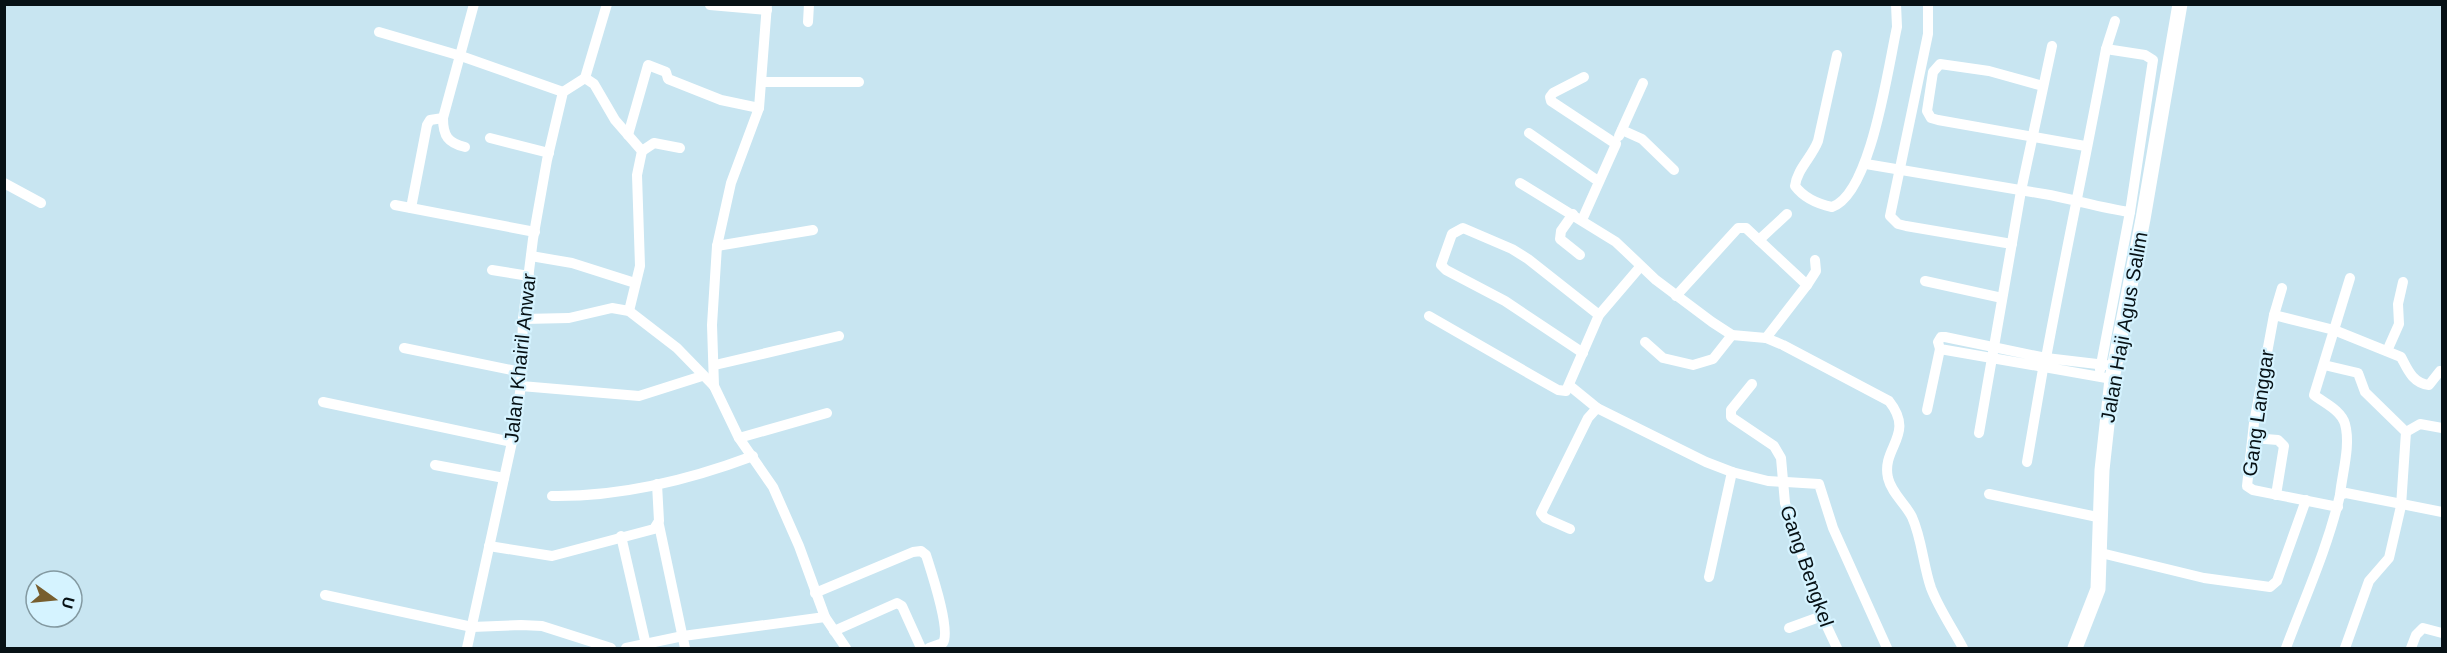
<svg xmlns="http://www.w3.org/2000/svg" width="2447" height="653" font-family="Helvetica,sans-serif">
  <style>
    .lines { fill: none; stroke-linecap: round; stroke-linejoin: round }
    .street { stroke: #fff; stroke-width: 10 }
    .secondary { stroke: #fff; stroke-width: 15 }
    .labels { text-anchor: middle; stroke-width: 4.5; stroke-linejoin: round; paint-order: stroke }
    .street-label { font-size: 20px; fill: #071115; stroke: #d5f3ff }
  </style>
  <rect width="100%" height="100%" fill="#c8e5f1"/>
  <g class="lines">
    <g class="street">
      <polyline points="767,4 759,108 731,183 717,246 712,325 714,386 739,438 773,487 799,546 825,617 846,648"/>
      <polyline points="1928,4 1928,34 1890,216 1898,224 1906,226 2012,244"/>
      <polyline points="710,5 767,10"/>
      <polyline points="808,22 809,4"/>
      <polyline points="379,32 461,56 563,92"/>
      <polyline points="2106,49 2115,21"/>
      <path d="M1837,55l-19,86c-6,16 -21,28 -23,45 9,12 23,18 37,21 39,-13 56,-140 65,-180l-1,-23"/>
      <polyline points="585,78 594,84 615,120 642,151 637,175 640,266 629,311"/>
      <polyline points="585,78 607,4"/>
      <polyline points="762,82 859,82"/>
      <polyline points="2043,86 1989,71 1940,64 1933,72 1927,111 1931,118 1938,120 2085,146"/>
      <path d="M443,118c0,18 5,25 22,29"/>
      <polyline points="1622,130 1642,139 1674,170"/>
      <polyline points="1529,133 1598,181"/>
      <polyline points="628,135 648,65 666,72 668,79 721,100 759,108"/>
      <polyline points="1619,136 1643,83"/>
      <polyline points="490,138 549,153"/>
      <polyline points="642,151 654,143 680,148"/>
      <path d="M1866,164c60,10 119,20 178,30 29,5 57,14 86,18l23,-152 -8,-5 -39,-6c-19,103 -41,206 -60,309l-3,11 -16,93"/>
      <polyline points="4,183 41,203"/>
      <path d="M1520,183l96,59 40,38 56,42 20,13 34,3 17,7 106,56c27,34 -8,46 -1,77 4,16 17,25 24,39 10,22 11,48 19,71 8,21 22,41 32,60"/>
      <polyline points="395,205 535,232"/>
      <polyline points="411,208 427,125 430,120 443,118 474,4"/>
      <polyline points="1573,214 1561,231 1560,239 1580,255"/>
      <polyline points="1582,220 1616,144 1551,101 1550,97 1553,93 1584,77"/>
      <polyline points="1759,240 1787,214"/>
      <polyline points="717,246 813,230"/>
      <polyline points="531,256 572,263 635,283"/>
      <polyline points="492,270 529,276"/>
      <polyline points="1925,281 2002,298"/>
      <polyline points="1807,285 1816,271 1815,260"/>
      <polyline points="1676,296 1738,228 1746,228 1807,285 1766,338"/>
      <polyline points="2274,315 2282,288"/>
      <polyline points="1429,316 1542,381 1558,390 1566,391 1599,315 1640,267"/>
      <polyline points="523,319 569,318 612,308 629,311 677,348 714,386"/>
      <polyline points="1645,342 1663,358 1693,365 1713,359 1732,335"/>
      <polyline points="404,348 521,372"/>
      <polyline points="2387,351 2399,324 2398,304 2403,282"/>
      <polyline points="1583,353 1505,301 1446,270 1441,265 1452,234 1463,228 1512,249 1528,259 1599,315"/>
      <polyline points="715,365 839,336"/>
      <polyline points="2324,365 2358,373 2365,392 2406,432 2401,506 2389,558 2369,581 2345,648"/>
      <polyline points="2100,370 2130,212"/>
      <polyline points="2112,379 1940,349 1938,342 1941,337 1945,337 2046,358 2114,366"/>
      <polyline points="1752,384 1731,410 1731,417 1774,446 1781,458 1785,503 1822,616 1837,648"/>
      <polyline points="521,386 639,396 702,376"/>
      <polyline points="1570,386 1597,408"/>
      <polyline points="323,402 512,442"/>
      <polyline points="1927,410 1940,349"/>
      <polyline points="2406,432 2420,424 2442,428"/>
      <polyline points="1979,433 2021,191 2052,46"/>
      <polyline points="739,438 827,413"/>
      <polyline points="2253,438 2278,440 2284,446 2276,495"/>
      <polyline points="435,465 504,478"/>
      <polyline points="1989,494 2102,518"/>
      <path d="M2340,495c2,-21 11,-50 5,-71 -4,-14 -21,-21 -31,-29l36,-117"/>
      <path d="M552,496c68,1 137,-16 201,-40"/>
      <path d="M2338,507l-85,-17 -6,-4 7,-63 20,-108 60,15 67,27c6,11 11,26 28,28l11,-14"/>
      <polyline points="659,525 685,648"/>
      <polyline points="1570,529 1545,518 1541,513 1588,418 1597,408 1706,462 1732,472 1768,481 1819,484 1833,528 1887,648"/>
      <polyline points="621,536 646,645"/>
      <polyline points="489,546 552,556 654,529 659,521 657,484"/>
      <polyline points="2101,553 2204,578 2270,587 2277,581 2306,500"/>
      <polyline points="1709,577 1732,472"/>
      <path d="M815,593l98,-41 8,-1 5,4c5,16 25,75 17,88l-14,5"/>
      <polyline points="325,595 472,627 521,625 542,626 611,648"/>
      <polyline points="1789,628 1822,616"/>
      <polyline points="834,631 897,603 902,606 921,648"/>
      <polyline points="467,648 512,442 521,386 523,319 533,239 547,160 563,92 585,78"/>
      <polyline points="626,648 683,636 825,617"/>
      <path d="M2286,648c19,-51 41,-98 54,-153l6,-2 96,19"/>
      <polyline points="2411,648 2416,635 2423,628 2442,633"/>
    </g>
    <polyline class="secondary" points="2075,648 2098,589 2102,470 2112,379 2143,219 2180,4"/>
  </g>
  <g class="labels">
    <g class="street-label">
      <text transform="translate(2124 327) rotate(-80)" y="7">Jalan Haji Agus Salim</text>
      <text transform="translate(520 358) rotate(-84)" y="7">Jalan Khairil Anwar</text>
      <text transform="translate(2258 413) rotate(-82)" y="7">Gang Langgar</text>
      <text transform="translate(1807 566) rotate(71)" y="7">Gang Bengkel</text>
    </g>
  </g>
  <rect width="2447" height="653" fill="none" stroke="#071115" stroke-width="12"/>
  <g transform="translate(54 599) rotate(105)"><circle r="28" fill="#d5f3ff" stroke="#8399a1" stroke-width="1.5"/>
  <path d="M0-4.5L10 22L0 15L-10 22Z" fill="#775e2f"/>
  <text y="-9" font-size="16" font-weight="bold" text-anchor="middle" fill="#071115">U</text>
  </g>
</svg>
